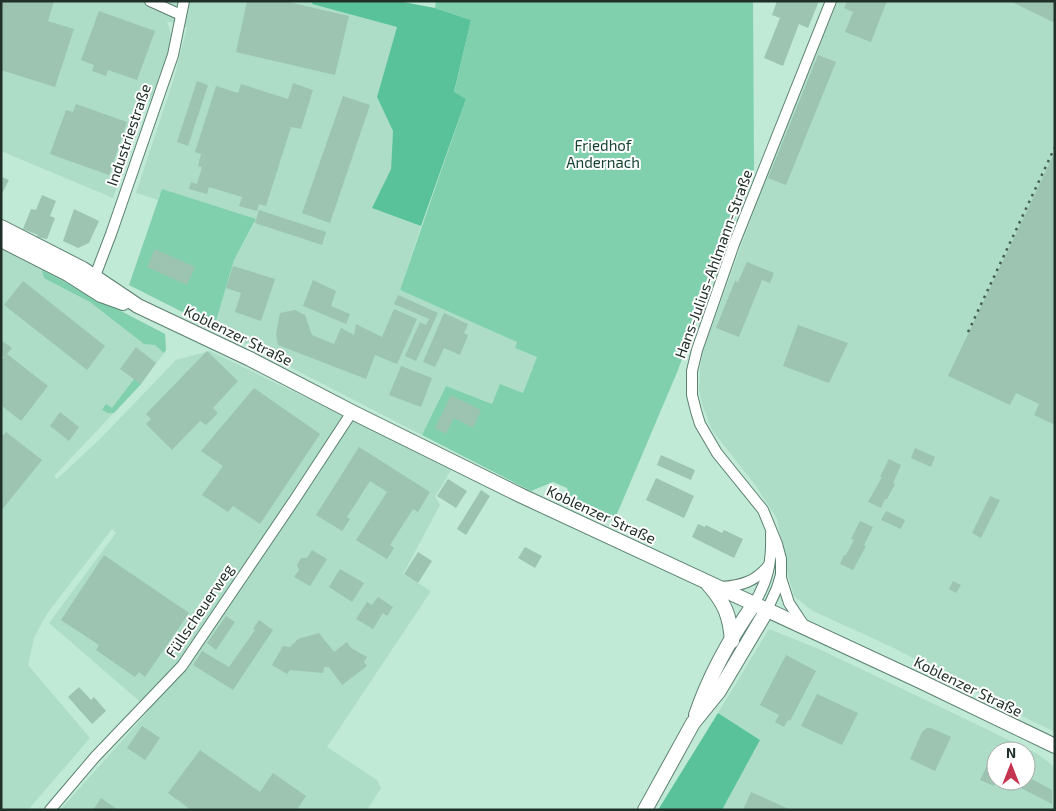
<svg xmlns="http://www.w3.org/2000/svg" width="1056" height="811" font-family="'Exo 2',sans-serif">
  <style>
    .built { fill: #adddc7; fill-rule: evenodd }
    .green { fill: #80d0ae }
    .forest { fill: #5ac29a }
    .building { fill: #9cc4b1 }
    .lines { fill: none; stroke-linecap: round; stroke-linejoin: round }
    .street-casing { stroke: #5b8170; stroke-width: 12 }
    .secondary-casing { stroke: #5b8170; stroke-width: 16 }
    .street { stroke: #fff; stroke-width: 10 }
    .secondary { stroke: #fff; stroke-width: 14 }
    .rail { stroke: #475d52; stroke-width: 2.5; stroke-dasharray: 2.5 5; stroke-linecap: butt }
    .labels { text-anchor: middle; stroke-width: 4; stroke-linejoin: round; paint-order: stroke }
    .street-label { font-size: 15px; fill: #203028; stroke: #fff }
    .park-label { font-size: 15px; fill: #164332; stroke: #fff }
  </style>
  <rect width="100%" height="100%" fill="#c0e9d6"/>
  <g class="built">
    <polygon points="1,1 313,1 312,4 397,27 377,97 393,131 391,169 372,208 421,226 400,290 517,342 515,348 537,357 523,393 492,404 446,386 422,435 214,328 234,260 255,223 162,189 158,200 136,193 174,78 187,27 167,21 171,35 167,56 150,102 145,102 113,198 1,151"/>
    <polygon points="838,1 1055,1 1055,732 1003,707 896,649 811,610 794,596 786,567 777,519 756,486 712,430 702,404 699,390 700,369 703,350 758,200"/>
    <polygon points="1,249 165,334 166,350 164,353 141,384 54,476 57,479 100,439 176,360 210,351 352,420 451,470 435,497 440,505 403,574 431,591 327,747 377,780 381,788 367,810 60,810 144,716 180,672 145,706 49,623 116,533 112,529 46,615 34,638 28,665 90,738 28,810 1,810"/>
    <path d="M769,629l50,20 217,104 19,14v43h-333l38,-70 -42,-27zM996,751h30v30h-30z"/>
  </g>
  <g class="green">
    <polygon points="436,1 753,1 754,169 678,370 614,521 572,502 567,488 553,482 531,491 422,435 446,386 492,404 500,384 523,393 537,357 515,348 517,342 400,290 466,99 454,93 471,20 435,8"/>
    <polygon points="162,189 256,219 234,260 214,328 129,285"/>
    <polygon points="42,270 165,334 166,350 164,353 155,345 144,344 90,302 44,278"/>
    <polygon points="134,379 141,384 114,413 108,413 102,410 106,404 112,408"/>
  </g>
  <g class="forest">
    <polygon points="313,1 398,1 435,8 471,20 454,92 466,99 421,226 372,208 391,169 393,131 377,97 397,27 312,4"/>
    <polygon points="718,713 760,740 722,810 658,810"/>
  </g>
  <g class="building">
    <polygon points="1,1 54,1 48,21 74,29 55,87 1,70"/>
    <polygon points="247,1 284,1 349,16 335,75 236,52"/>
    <polygon points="777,1 819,1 808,28 799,24 783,66 764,58 780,18 772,15"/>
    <polygon points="847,1 887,1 871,42 845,32 853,12 844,8"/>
    <polygon points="1010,1 1055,1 1055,23"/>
    <polygon points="99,11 155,31 137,80 108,70 106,76 92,71 94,65 81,60"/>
    <polygon points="818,55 836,62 786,185 768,178"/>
    <polygon points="197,81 208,85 188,146 177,142"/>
    <polygon points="293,83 313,90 301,129 291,127 266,206 259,204 257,211 239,206 242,197 209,187 207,194 189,189 191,182 197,184 202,167 198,166 201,154 195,152 216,86 238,93 241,84 288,99"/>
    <polygon points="343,96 370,105 330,223 302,213"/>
    <polygon points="76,104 127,122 109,175 50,154 66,110 73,112"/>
    <polygon points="1055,152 1055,425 1034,415 1039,404 1016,393 1010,405 948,376"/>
    <polygon points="2,177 9,180 1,195 1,179"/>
    <polygon points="42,195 56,201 50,216 55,218 47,239 37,237 38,235 23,229 31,209 36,210"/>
    <polygon points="74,209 99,221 89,243 78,248 63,241"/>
    <polygon points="259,210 326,232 322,245 255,223"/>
    <polygon points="155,249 195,267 187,285 147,267"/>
    <polygon points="747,262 774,273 770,283 762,280 739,337 716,328 735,281 738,282"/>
    <polygon points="233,266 275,279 261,321 235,312 241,293 226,288"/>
    <polygon points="313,280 336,291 331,306 350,314 346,324 303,306"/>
    <polygon points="23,281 105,346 87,370 4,305"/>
    <polygon points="398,295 438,313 416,361 405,356 420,322 426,325 429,319 394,304"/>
    <polygon points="394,309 417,319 397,364 375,355 366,379 278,345 276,334 280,313 295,310 305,315 312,335 334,344 341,328 354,335 356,324 382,337"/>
    <polygon points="444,313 468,324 464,333 468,335 460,355 444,348 435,367 423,362"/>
    <polygon points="798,325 848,343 829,383 783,366"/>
    <polygon points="1,340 12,348 7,354 48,386 21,421 1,405 1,361 4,357 1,355"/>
    <polygon points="136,347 156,363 141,384 120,369"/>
    <polygon points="207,351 238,381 213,408 218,413 206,425 200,421 172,450 146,424 151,419 146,414"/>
    <polygon points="401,366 432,378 421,407 389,395"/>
    <polygon points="254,388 320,434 260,524 233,506 228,512 202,495 223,466 201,451"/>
    <polygon points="451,395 481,410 473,428 454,418 446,434 435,428"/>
    <polygon points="60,412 79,427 69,441 50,426"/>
    <polygon points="6,432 42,460 1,511 1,437"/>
    <polygon points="359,447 430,492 418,512 413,509 390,545 394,548 387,559 356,540 387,492 370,481 347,517 350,519 342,531 316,515"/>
    <polygon points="915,448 935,457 931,467 911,458"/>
    <polygon points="661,455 695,470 691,480 657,465"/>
    <polygon points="889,459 901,465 893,483 895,484 887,499 885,499 881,508 868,502 882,477 880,477"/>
    <polygon points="656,478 694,496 684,518 646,500"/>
    <polygon points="448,479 467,491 456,508 437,496"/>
    <polygon points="481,490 490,496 466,535 457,529"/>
    <polygon points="990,496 1000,500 981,538 972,533"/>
    <polygon points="886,511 905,520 901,529 881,520"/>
    <polygon points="860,521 873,527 864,545 866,546 853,570 840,564 844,555 846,555 854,540 851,539"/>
    <polygon points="698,524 705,527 706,525 722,533 724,530 743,539 734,558 692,537"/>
    <polygon points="525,547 542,556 535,568 518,558"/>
    <polygon points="312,550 327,559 310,586 294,577 299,570 297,565 301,558 307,558"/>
    <polygon points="418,552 432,561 418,583 404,574"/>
    <polygon points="104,555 189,613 145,677 139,672 135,677 96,650 99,645 61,620"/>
    <polygon points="340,569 364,583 352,602 329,587"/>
    <polygon points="953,581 961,585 956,593 949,589"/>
    <polygon points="378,597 393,607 387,616 383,613 373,629 356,619 367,602 372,605"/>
    <polygon points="226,616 235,622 216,650 207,643"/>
    <polygon points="259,620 273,630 233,690 193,665 202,651 229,667 255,630 253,629"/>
    <polygon points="319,633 334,652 347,642 351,648 367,657 364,662 367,666 342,685 329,667 324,667 323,673 290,670 287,674 272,665 283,646 290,647 298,639"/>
    <polygon points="786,655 816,671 790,721 788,720 784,727 775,722 779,715 760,705"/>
    <polygon points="79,687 91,700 94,697 106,711 92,724 68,697"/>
    <polygon points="817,694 858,713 842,745 801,726"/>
    <polygon points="142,726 160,738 145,760 127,748"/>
    <polygon points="927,728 931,728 951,737 935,771 910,759 922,732"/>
    <polygon points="200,750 260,792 273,773 306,796 298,808 300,810 191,810 168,793"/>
    <polygon points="992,755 996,757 996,781 994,786 980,780"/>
    <polygon points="1026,776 1052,790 1052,804 1007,781 1026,781"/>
    <polygon points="751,792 791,810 743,810"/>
    <polygon points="101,798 118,810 93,810"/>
  </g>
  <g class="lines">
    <defs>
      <g id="street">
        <polyline points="150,1 181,15"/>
        <polyline points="95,283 95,276 111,234 173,55 184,1"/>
        <polyline points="781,578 789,603 805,627"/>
        <path d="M721,587c21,-1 35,-6 48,-22"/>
        <path d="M754,604c14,-24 18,-42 17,-70"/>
        <polyline points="767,610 777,588 781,575 781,559 777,544 763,510 717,453 700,424 696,411 692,395 692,371 697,350 734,244 831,1"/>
        <polyline points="50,810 95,757 182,666 295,499 352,412"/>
      </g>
      <g id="secondary">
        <polyline points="1,227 83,269 138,306 250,359 352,412 522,496 920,681 1055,746"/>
        <polyline points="1,240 68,274 101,295 123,303"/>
        <path d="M708,584c17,19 22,32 24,57"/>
        <path d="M696,715c13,-38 35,-78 58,-111"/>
        <polyline points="645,810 693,723 719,691 767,610"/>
      </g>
    </defs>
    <use href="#street" class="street-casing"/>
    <use href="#secondary" class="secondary-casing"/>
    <use href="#street" class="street"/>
    <use href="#secondary" class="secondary"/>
    <polyline class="rail" points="968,332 1055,147"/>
  </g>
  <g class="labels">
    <g class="street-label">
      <text transform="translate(129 135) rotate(-71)" y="5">Industriestraße</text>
      <text transform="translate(714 264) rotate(-70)" y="5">Hans-Julius-Ahlmann-Straße</text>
      <text transform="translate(238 336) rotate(26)" y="5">Koblenzer Straße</text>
      <text transform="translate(601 515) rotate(25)" y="5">Koblenzer Straße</text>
      <text transform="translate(200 611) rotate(-56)" y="5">Füllscheuerweg</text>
      <text transform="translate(968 687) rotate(26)" y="5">Koblenzer Straße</text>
    </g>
    <g class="park-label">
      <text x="603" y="151">Friedhof<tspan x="603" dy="17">Andernach</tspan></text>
    </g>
  </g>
  <rect width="1056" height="811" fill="none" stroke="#203028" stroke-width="5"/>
  <g transform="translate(1011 766)"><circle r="24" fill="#ffffff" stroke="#a6aca9"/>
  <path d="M0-4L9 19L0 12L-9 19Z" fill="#c5354f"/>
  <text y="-8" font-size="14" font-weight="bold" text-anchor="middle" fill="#203028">N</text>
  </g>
</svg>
